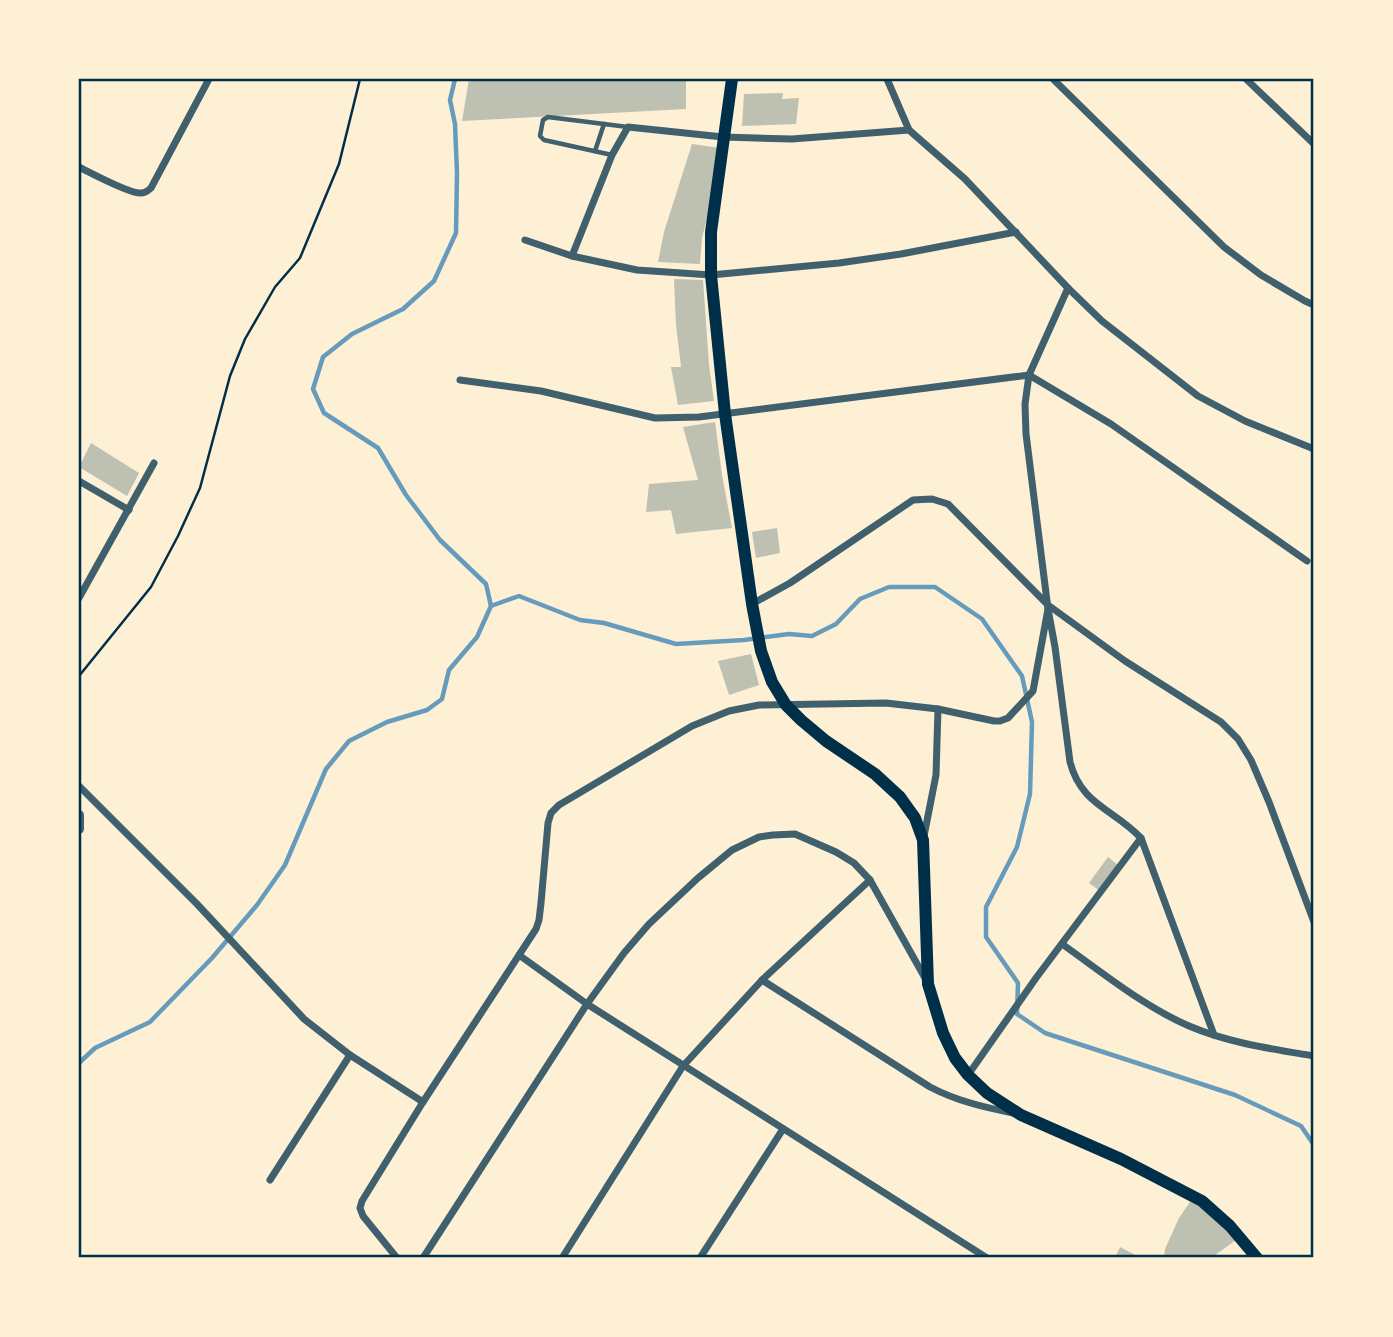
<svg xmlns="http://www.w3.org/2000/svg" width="1393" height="1337" font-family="Karla,sans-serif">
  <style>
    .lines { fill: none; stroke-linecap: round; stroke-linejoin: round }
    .stream { stroke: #669bbc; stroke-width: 4.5 }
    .building { fill: #bec0b2 }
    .path { stroke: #003049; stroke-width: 2.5 }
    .service { stroke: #3f606c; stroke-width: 4.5 }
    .minor { stroke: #3f606c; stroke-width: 7 }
    .tertiary { stroke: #3f606c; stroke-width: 10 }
    .secondary { stroke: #003049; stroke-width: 12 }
    .neatline { fill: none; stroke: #003049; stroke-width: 2.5 }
  </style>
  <rect width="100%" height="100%" fill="#fdf0d5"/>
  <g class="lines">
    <g class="stream">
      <polyline points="455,79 450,100 455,124 457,173 456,233 434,281 403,309 352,334 323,357 313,389 324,413 378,448 406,495 440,540 486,584 491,606"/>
      <polyline points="79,1063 95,1048 150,1022 212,958 257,905 285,865 326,769 349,741 387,722 427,710 442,699 449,670 477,637 491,606 519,596 580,620 604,623 676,644 744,640 789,634 812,636 836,624 860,599 889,587 935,587 982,619 1022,676 1032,722 1030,794 1017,847 986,907 986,937 1018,983 1017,1014 1045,1033 1235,1095 1301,1126 1314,1145"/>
    </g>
  </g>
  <g class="building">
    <polygon points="469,79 686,79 686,109 462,121"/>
    <polygon points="783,93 782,99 799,98 796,124 742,126 744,94"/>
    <polygon points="692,144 720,148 710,206 702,238 700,264 658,262 664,232"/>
    <polygon points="674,279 703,280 709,365 714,401 678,405 671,367 681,367 676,325"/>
    <polygon points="715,422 722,475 732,528 676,534 671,510 646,512 649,484 698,480 683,427"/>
    <polygon points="91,443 139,473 127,496 79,467"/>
    <polygon points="777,528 780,553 756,558 752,532"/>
    <polygon points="751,654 759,685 729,695 718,661"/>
    <polygon points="1108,857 1119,866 1100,891 1089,883"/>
    <polygon points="1190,1202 1198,1202 1236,1240 1211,1258 1164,1258 1165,1249 1179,1218"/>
    <polygon points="1120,1247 1141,1258 1115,1258"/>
  </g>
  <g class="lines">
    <polyline class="path" points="79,676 151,587 178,536 200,488 230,376 245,339 275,287 300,258 339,164 360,79"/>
    <g class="service">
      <polyline points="595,151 604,124"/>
      <polyline points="612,155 544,140 540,136 543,120 548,117 628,127"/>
    </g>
    <g class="minor">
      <polyline points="887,79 909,130 965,179 1068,288 1102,321 1198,396 1245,421 1314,449"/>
      <polyline points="1053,79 1224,247 1261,275 1305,301 1314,305"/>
      <polyline points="1246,79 1314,144"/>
      <path d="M79,167c12,6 51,27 62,26 5,0 6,-2 10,-5l58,-109"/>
      <polyline points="525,240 572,256 637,270 711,275 839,263 901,254 1016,232"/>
      <polyline points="572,256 612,155 628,127 723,137 792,139 909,130"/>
      <path d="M1068,288l-39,87 -4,29 1,30 22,175 7,38 15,115c11,43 44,47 71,76l73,197"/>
      <polyline points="460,380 541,391 655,418 699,417 1029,375 1111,424 1307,561"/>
      <polyline points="79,481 129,510"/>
      <polyline points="79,598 154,463"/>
      <polyline points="752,604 790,583 913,500 932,499 948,504 1048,605 1125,661 1221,722 1238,739 1251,760 1269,802 1314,922"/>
      <polyline points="79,786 197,904 304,1019 350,1055 423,1102"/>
      <polyline points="924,836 936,775 938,709"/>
      <path d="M1062,944c41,29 81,62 127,82 40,17 83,23 125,30"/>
      <polyline points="519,955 587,1004 987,1258"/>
      <path d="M762,980l168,107c27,14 53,20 83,26"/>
      <polyline points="968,1075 1036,978 1141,838"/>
      <polyline points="270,1180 350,1055"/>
      <polyline points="397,1258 363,1216 360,1208 362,1201 423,1102 536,929 539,920 541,903 548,823 551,813 559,805 692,726 729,711 759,705 886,703 938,709 994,721 1000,721 1008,718 1033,691 1048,609"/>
      <polyline points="423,1258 587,1004 624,953 649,924 698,878 732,850 759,837 773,835 795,834 836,852 854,863 870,880 925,978"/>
      <polyline points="562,1258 683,1066 762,980 870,880"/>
      <polyline points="700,1258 783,1129"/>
    </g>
    <polyline class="tertiary" points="79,815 79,829"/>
    <polyline class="secondary" points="732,79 711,232 711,275 725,414 752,604 761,651 772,682 786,705 801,720 826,741 875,774 900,797 915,818 923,840 928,984 943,1033 955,1058 968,1075 987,1093 1021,1115 1121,1159 1202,1201 1230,1226 1257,1258"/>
  </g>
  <rect width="1393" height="1337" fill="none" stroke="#fdf0d5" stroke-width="161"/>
  <rect x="80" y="80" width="1232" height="1176" class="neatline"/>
</svg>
